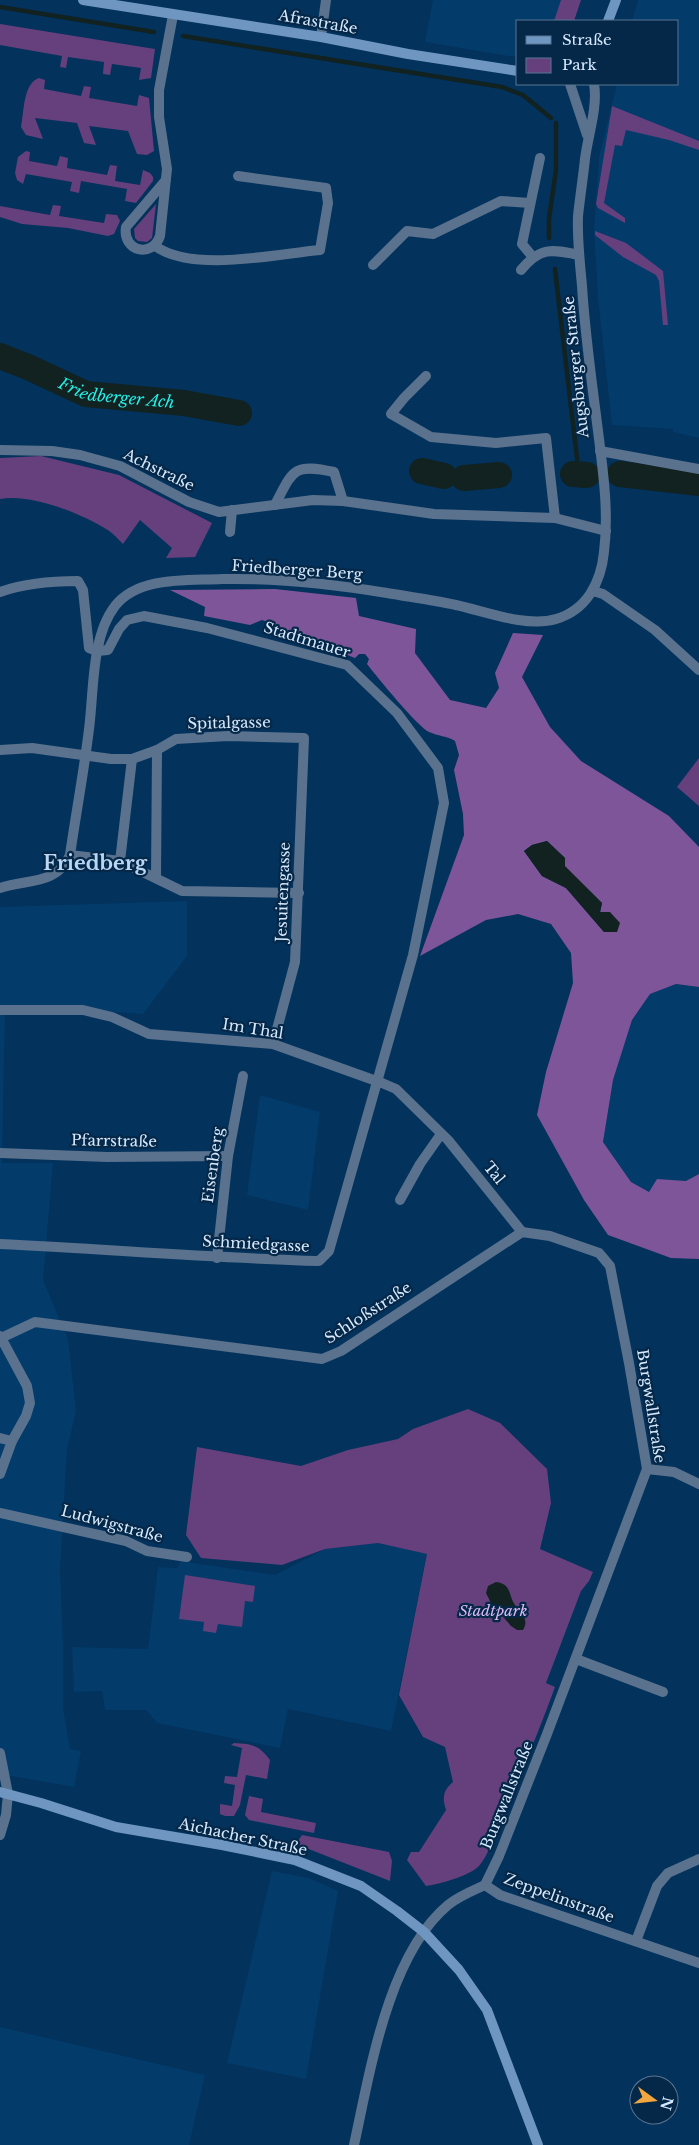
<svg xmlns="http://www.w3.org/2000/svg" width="699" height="2145" font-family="'Libre Baskerville',serif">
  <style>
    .built { fill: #033b6b }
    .green { fill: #65407d }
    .forest { fill: #7e5599; fill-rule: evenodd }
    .water { fill: #112221 }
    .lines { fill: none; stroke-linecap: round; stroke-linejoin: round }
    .stream { stroke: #112221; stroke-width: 4.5 }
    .river { stroke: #112221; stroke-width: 26 }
    .street { stroke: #5a728d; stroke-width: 10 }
    .secondary { stroke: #6f96c1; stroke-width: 10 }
    .labels { text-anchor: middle; stroke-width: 4.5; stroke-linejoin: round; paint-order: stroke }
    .street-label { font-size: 15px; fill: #d6e9fe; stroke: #062848 }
    .park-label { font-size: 15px; font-style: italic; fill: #dbbaf3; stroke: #062848 }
    .water-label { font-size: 16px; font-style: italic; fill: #26efe8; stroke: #062848 }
    .district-label { font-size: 20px; font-weight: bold; fill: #b9d6f5; stroke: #062848 }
  </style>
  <rect width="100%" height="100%" fill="#03325c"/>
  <g class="built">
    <polygon points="433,0 569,0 562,21 518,21 518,56 508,56 425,42"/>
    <polygon points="638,0 699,0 699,438 673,432 673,429 612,425 598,298 594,229 599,157 617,84 678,84 678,21 632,21"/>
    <polygon points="187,901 187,956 143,1014 83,1010 5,1010 2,1163 53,1163 43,1280 68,1339 76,1411 67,1449 60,1570 63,1644 63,1708 70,1749 81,1751 74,1787 0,1774 0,907"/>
    <polygon points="676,984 699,987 699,1174 687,1181 657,1179 649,1192 631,1182 603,1142 613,1080 632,1020 650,994"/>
    <polygon points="260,1095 320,1112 308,1210 247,1195"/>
    <polygon points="378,1543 427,1554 391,1731 288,1709 280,1748 157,1723 146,1710 105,1710 102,1691 74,1692 72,1647 148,1649 158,1567 177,1568 180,1561 275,1575 325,1549"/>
    <polygon points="272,1871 309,1878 338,1891 306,2079 227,2063"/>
    <polygon points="0,2027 205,2075 189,2145 0,2145"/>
  </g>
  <g class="green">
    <polygon points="561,0 581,0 574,21 554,21"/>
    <polygon points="0,24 155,49 151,78 139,80 141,68 112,64 110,75 103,74 104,62 68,57 66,68 60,67 62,56 0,45"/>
    <path d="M39,78l6,2 -1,9 37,7 3,-10 7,1 -2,11 48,8 2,-11 10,3 5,53 -7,4 -10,-1 -9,-23 -39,-5 7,19 -12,-2 -7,-20 -42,-5 8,21 -17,-4 -5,-8c3,-14 2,-44 18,-49z"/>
    <polygon points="612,106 699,141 699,150 669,140 626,130 622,146 615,145 604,203 625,218 625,223 598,208 596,204"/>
    <polygon points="26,151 30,152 29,161 57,166 60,156 68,158 67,168 107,175 110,165 117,166 115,181 140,185 143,170 150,173 153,177 153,181 136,203 125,201 127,189 81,181 79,193 70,191 72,182 26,174 23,184 17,180 15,173 18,157"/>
    <polygon points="156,204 152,238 147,242 138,241 135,238 134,229"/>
    <polygon points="53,205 61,206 59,216 104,223 106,214 117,215 120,221 114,234 108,236 68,228 22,224 0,217 0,206 50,215"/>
    <polygon points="595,231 626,243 663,271 668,325 663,325 659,281 656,275 623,257 595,235"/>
    <path d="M41,456l78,19 93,48 -17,34 -29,1 6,-10 -32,-28 -17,24c-5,-5 -11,-12 -17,-15 -26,-16 -76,-36 -106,-30v-41z"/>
    <polygon points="699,758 699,806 677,787"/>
    <path d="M468,1409l32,14 47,46 4,34 -11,46 53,23 -4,9 -8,10 -35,92 9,4c-16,44 -34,87 -53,130 -6,14 -13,38 -23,49 -10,10 -39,18 -53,20l-19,-26 4,-8h8l27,-42c-4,-12 -3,-20 7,-28l-8,-35 -22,-10 -24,-42 28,-141 -49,-11 -53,6 -43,16 -81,-7 -15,-23 11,-88 104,19 47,-16 50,-11 15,-10z"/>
    <polygon points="185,1575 255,1586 253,1602 245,1601 242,1627 218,1624 216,1633 203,1631 204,1622 179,1619"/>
    <path d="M234,1743c18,1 25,2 36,17l-3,19 -21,-4 -6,30 -6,11h-9l-5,-2v-10l12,2 3,-21 -11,-2 1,-7 12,1 5,-29 -11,-3z"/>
    <polygon points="249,1796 263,1799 261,1812 316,1823 314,1833 249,1820 245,1815"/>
    <polygon points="302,1835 389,1852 392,1861 390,1881 296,1844"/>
  </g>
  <path class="forest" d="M275,589l81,9 3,18 57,13 -1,24 35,47 36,8 13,-20 -4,-15 18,-40 30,2 -21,42 28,50 31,34 88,55 30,31v140l-23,-3 -26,10 -18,26 -19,60 -10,62 28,40 18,10 8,-13 29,2 13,-7v85l-28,-1 -63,-23 -24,-35 -47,-85 9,-43 27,-89 -2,-30 -20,-29 -33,-10 -32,6 -66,36 44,-121 -1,-21 -9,-44 5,-15 -4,-14c-8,-5 -17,-5 -26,-9 -12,-6 -52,-55 -62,-68l2,-5 -4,-5h-6l-4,4 -46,-18 -39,-11 -2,-7 -6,-2 -12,5 -46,-9 1,-9 -35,-17zM547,841l18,17 -1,8 38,37 -2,10 4,19 -38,-44 -24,-12 -18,-25 8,-6z"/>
  <g class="water">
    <polygon points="547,841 565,858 565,866 602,903 600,912 610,912 620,923 617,932 604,932 566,888 542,876 524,851 532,845"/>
    <path d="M496,1582c16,2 12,13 19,23 5,9 15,13 8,25h-6l-6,-4 -20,-23 -5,-10 2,-7z"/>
  </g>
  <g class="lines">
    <g class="stream">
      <polyline points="0,7 154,32"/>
      <polyline points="183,36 502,87 523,95 551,118"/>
      <polyline points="549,238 549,219 556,170 556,123"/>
      <polyline points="555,269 579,475"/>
    </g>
    <g class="river">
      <path id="s1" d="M0,356l28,11 58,27 98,9 55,10"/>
      <polyline points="422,471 444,476"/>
      <polyline points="573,474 587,475"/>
      <polyline points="620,474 699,483"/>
      <polyline points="464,478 499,475"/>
    </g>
    <g class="street">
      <polyline points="321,37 326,0"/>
      <polyline points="570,84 587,135"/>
      <path d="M166,180l-40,47c-4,24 26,32 34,9l7,-67 -8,-52v-27l14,-75"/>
      <path d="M155,246c38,27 120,8 165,4l8,-47 -2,-15 -88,-12"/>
      <polyline points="532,256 522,244 540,158"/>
      <polyline points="373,265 407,231 433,234 501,201 530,203"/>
      <path d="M521,270c19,-23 30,-21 58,-15"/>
      <polyline points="426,376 404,398 391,414 431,437 496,443 546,438 555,518"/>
      <polyline points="0,450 52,451 80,455 120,466 189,502 219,512 313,500 343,501 434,514 555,518 606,531"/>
      <polyline points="600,451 699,469"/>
      <path d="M275,505c18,-35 18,-42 59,-33l9,29"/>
      <polyline points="230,532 232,510"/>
      <polyline points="593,591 603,594 655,630 699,670"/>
      <path d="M0,592c25,-9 51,-11 78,-11l5,9 6,58 8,3 11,-1 11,-21 8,-9 17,-4 63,12 140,37 50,48 41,55 6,35 -31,152 -84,296 -10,10c-107,-3 -213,-12 -319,-17"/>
      <polyline points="0,750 32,748 111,759 132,759 157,750 176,739 228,736 304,738 295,962 273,1044"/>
      <polyline points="70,855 120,861 182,891 299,893"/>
      <polyline points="120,861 132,759"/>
      <polyline points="156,878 157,750"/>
      <path d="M0,888c27,-9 57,-3 70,-33 6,-42 14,-84 19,-126 5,-37 2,-92 26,-123 24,-30 72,-25 107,-27 55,-1 111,5 165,14 23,4 46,7 69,12 28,6 71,23 100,14 31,-9 45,-37 48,-67 5,-40 -1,-81 -6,-121 -6,-48 -13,-96 -16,-145 -2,-23 -5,-47 -4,-70 2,-19 5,-38 7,-57 3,-24 13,-52 9,-75"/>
      <polyline points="0,1010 83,1010 112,1017 149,1034 273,1044 382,1083 396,1089 448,1140 522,1232"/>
      <polyline points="0,1153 107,1157 228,1156"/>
      <polyline points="400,1200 420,1164 441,1134"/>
      <polyline points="217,1258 228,1156 243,1076"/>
      <polyline points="0,1336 27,1386 30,1403 26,1416 12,1441 0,1474"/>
      <polyline points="1,1338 35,1322 322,1359 341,1351 522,1232 550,1236 599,1253 610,1266 629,1363 647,1469 547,1734 499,1856 485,1885"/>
      <polyline points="0,1438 12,1441"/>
      <polyline points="647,1469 674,1472 699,1484"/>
      <polyline points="0,1513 126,1541 147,1551 187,1557"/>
      <polyline points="576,1659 663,1692"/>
      <polyline points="0,1753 8,1794 6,1815 0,1835"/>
      <polyline points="485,1885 500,1895 699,1963"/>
      <polyline points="636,1941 657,1886 668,1873 699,1859"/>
      <path d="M354,2145c16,-73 34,-190 94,-240 11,-9 24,-14 37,-20"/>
    </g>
    <g class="secondary">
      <polyline points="83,0 321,37 408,54 518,71"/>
      <polyline points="608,21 616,0"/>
      <polyline points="0,1792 41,1803 116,1827 222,1845 295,1860 361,1886 397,1911 424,1932 459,1970 487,2010 538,2145"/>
    </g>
  </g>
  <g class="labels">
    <g class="street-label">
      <text transform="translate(318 22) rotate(10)" y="5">Afrastraße</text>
      <text transform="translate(576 367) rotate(-96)" y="5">Augsburger Straße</text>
      <text transform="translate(159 470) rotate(26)" y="5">Achstraße</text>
      <text transform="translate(297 570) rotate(4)" y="5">Friedberger Berg</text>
      <text transform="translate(307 640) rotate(17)" y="5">Stadtmauer</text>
      <text transform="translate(229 723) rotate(-1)" y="5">Spitalgasse</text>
      <text transform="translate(283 892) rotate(-88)" y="5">Jesuitengasse</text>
      <text transform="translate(253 1029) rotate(9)" y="5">Im Thal</text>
      <text transform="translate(114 1141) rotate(1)" y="5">Pfarrstraße</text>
      <text transform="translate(213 1165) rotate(-82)" y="5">Eisenberg</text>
      <text transform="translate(494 1173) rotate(51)" y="5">Tal</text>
      <text transform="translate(256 1244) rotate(3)" y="5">Schmiedgasse</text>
      <text transform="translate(368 1313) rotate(-33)" y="5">Schloßstraße</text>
      <text transform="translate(651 1406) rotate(81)" y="5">Burgwallstraße</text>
      <text transform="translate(112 1524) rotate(15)" y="5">Ludwigstraße</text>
      <text transform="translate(507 1795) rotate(-68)" y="5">Burgwallstraße</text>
      <text transform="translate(243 1837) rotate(12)" y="5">Aichacher Straße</text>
      <text transform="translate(559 1898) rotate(20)" y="5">Zeppelinstraße</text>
    </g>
    <g class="park-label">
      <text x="493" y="1616">Stadtpark</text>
    </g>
    <g class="water-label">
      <text dy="6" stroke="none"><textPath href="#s1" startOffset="124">Friedberger Ach</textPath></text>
    </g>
    <g class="district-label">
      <text x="95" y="870">Friedberg</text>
    </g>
  </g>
  <rect x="516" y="20" width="162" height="65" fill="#062848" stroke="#597591"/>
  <rect x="526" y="36" width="25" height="8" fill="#6f96c1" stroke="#597591"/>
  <text x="562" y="45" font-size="15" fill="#d6e9fe">Straße</text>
  <rect x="526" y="58" width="25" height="15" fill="#65407d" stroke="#597591"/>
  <text x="562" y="70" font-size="15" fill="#d6e9fe">Park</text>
  <g transform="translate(654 2100) rotate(105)"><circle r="24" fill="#062848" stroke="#597591"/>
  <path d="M0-4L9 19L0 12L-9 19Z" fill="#f1a63f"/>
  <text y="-8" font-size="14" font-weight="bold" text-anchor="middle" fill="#d6e9fe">N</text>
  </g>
</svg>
